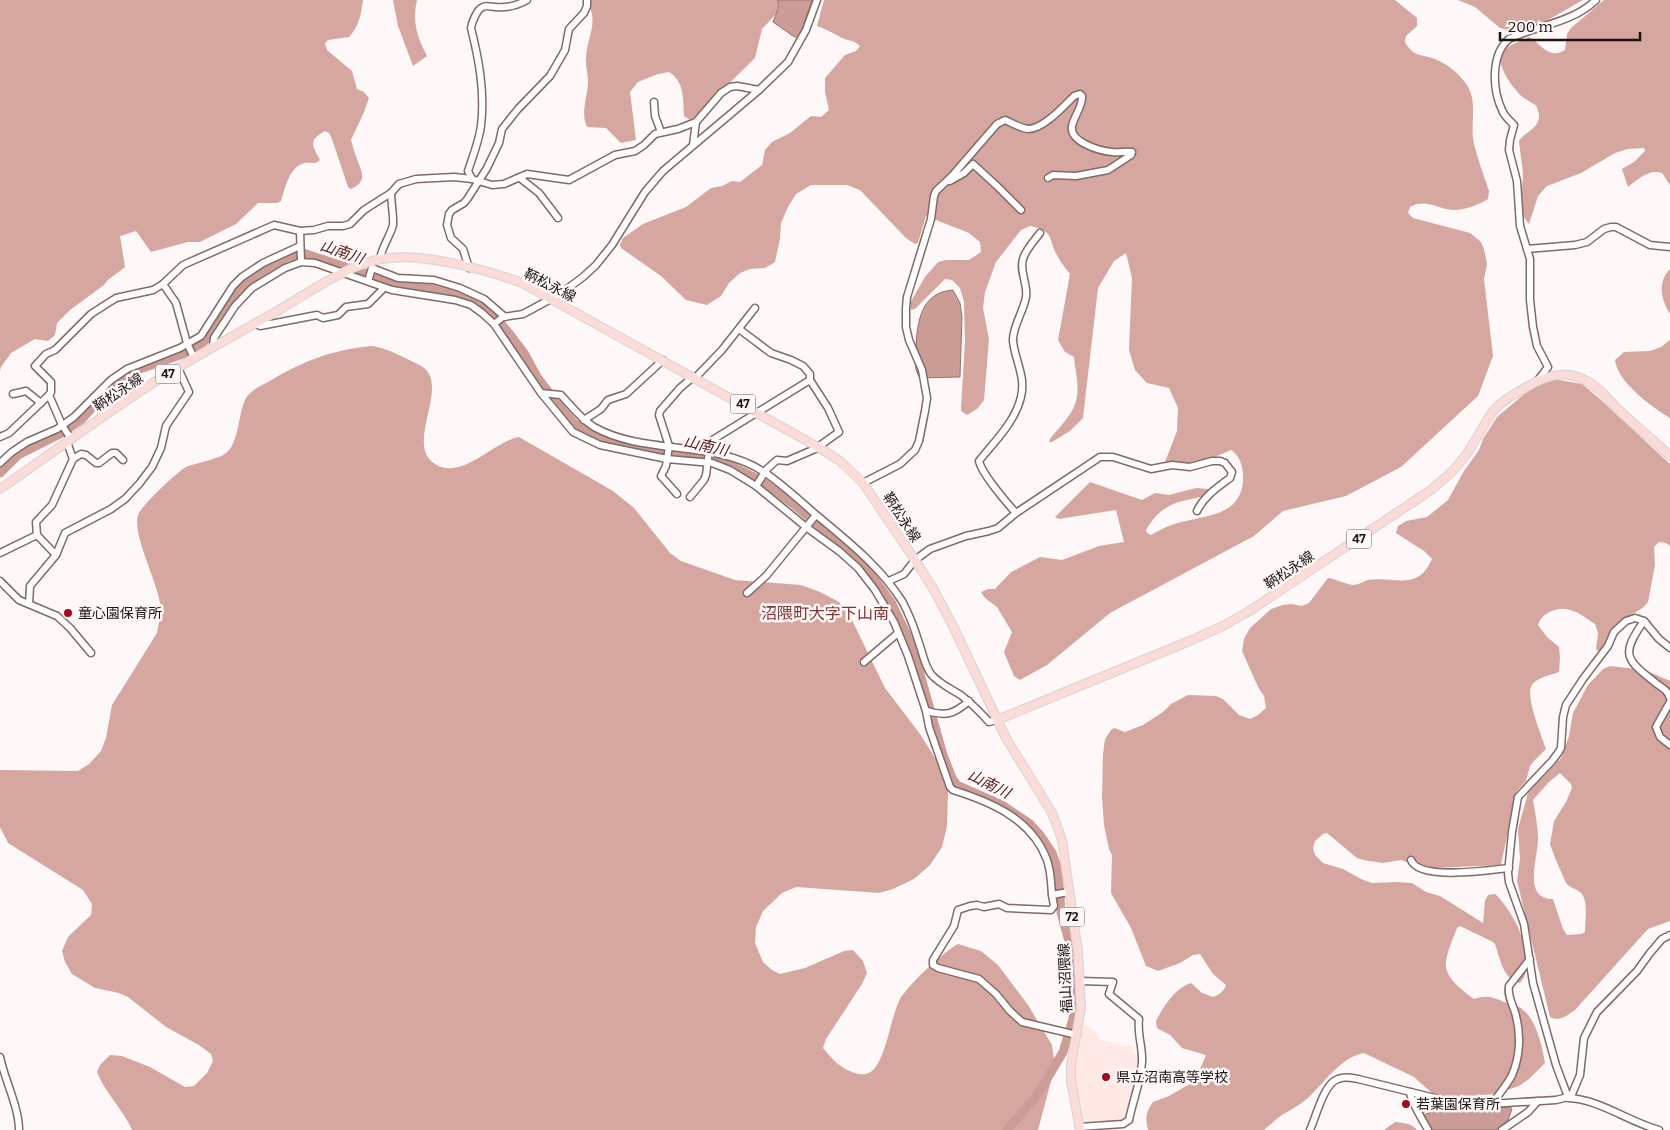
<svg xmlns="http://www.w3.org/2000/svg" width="1670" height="1130" font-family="Bitter,'Noto Sans JP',serif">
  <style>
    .built { fill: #ffe9e6 }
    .forest { fill: #d6a6a1; fill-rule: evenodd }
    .water { fill: #cc9c97; stroke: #97736f }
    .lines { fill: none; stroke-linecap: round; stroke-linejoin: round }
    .river { stroke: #cc9c97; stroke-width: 9 }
    .minor-casing { stroke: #826a67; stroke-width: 9 }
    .major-casing { stroke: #d6d5d4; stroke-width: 10 }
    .minor { stroke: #fff; stroke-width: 6 }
    .major { stroke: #fbdcd8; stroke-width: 8 }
    .poi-dot { fill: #a40b1a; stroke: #fef8f8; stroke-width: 2 }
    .labels { text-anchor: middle; stroke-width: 5; stroke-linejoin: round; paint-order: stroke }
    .shield { fill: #fef8f8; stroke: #605857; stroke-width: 1 }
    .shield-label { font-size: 12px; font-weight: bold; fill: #1c1312 }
    .street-label { font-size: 14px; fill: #1c1312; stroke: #fef8f8 }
    .poi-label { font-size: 14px; fill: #1c1312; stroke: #fef8f8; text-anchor: start }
    .water-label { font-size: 15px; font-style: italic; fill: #501514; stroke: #fef8f8 }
    .quarter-label { font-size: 16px; fill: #7f3733; stroke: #fef8f8 }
  </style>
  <rect width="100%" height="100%" fill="#fef8f8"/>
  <polygon class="built" points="1084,1024 1096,1032 1101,1040 1134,1047 1133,1053 1139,1055 1135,1086 1127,1119 1125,1122 1084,1125 1076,1083 1075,1071"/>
  <g class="forest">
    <path d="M0,0h363c-2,15 -4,26 -14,37l-21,3 -3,3 2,7 25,21 5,18 7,3 5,6 -5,14 -13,28c2,6 3,13 6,19 5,14 11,22 -6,30l-3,-2 -16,-48 -3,-6 -4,-2c-17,10 -13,13 -5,29 -5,5 -9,2 -15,3 -16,3 -20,26 -24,38l-4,2h-19l-22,21 -36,18h-12l-37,10 -15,-21 -16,5 5,31 -17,13 -4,5 -34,25 -13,13 -2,12 -7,6 -13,-2 -24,14 -10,14 -1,4z"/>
    <path d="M393,0h24c-5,21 0,37 10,56l-14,10 -15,-40z"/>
    <path d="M587,0h191l-1,13 -15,16 -7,29 -60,59 -5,3 -6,-4c-1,-16 1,-34 -15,-44l-11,2 -20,8 -8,10 6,48 -15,3 -15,-15 -19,-1c-7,-15 1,-30 1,-46 0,-8 -3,-16 -2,-24 2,-24 13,-33 1,-57z"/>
    <path d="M824,0h571l22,18v8l-11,10 -1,6c9,17 18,11 32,18 10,4 20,12 27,21 16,19 5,42 10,63 4,16 10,32 15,47l-1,8c-10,6 -22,11 -35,11 -15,-1 -28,-12 -43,-3l-2,6 5,5 57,15 11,9 3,7 3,15 -3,15 9,77 -15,40 -77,71 -55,29 -63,15 -29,25 -144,77 -63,52 -27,15 -6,-4 -10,-24 8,-20 -15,-25 -12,-9 -4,-6 7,-3h7l16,-17 29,-15 22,3 37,-14 25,-4 -8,-32 -57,9 -4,-2 35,-35 52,18 13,-7 14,2 27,-7 13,1 2,4c-9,5 -18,5 -28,8 -17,4 -28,13 -37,29l1,3 4,2c6,-3 12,-7 18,-9 29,-12 77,-5 74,-53 -1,-9 -4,-18 -12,-23l-30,13 -15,1 -21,-2 12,-31 1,-23 -9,-20 -22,-5 -12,-13 -6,-20 3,-72 -6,-25 -12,8 -16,27 -15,130 -13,13 -18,11h-3l1,-3c10,-13 25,-26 27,-43 2,-12 -2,-27 -3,-39l-9,-5 -7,-12 12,-66c-4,-5 -9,-11 -12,-17 -11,-19 -2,-25 -28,-31l-9,4 -25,32 -11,30 -2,16 6,31 -5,61 -7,9 -10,6 -6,-4v-4l4,-65 -1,-40 -4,-14 -8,-8 -7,-1 -30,30 -4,1 -1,-7 15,-26 13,-15 8,-2h23l12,-8 -1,-10 -11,-9 -43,-17 -8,27 -3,1 -9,-6 -46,-48 -13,-5h-36l-15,9 -8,13 -7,16 -1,16 -5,23 -10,6 -15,1 -10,4 -11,10 -8,13 -14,9 -21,-5 -25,-24 -40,-28 -1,-4 3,-6 20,-14 43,-17 25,-19 11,-2 10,-5 8,1 22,-17 3,-15 7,-8 18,-9 21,-17 10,1 8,-7 -4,-18v-14l20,-23 11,-4 4,-5c-6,-6 -11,-5 -18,-8 -9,-5 -16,-9 -25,-12z"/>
    <polygon points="1458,0 1583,0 1541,24 1513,31 1500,28 1475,7"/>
    <path d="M1604,0h66v185l-8,-12c-14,-4 -23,6 -34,14l-6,-18 12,-7 11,-11 -1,-3 -16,1 -13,4 -34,20 -34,13 -9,10 -9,28c-14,-15 -6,-32 -6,-50 -1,-11 -3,-22 -4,-33 6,-10 21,-12 20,-27 0,0 -2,-6 -2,-7 -3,-4 -9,-6 -13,-9 -10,-8 -33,-37 -19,-49 6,-5 17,-8 24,-12 13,7 19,23 36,13l2,-16 4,-6z"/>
    <path d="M1670,269v45c-9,-14 -13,-32 0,-45z"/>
    <path d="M1670,340v78c-18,-11 -52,-35 -55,-58l9,-8 26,-1 11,-4z"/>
    <path d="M372,346c13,2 23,7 35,13 8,4 18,7 22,15 13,24 -22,73 6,90 27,17 59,-23 84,-27l94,54 21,17 36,45 11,8 54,19 66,5 19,7 19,10 12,16 34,70 35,46 20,32 8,24 -1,36 -5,21 -12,18 -16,14 -21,10 -14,4 -83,-6 -14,6 -19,18 -7,16 -1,16 8,19 9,8 8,4 25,-6 39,-17 9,-1 10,11 4,12 -5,11 -36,55 -3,9c9,11 18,21 32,25 6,2 13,2 18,-3 13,-12 18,-54 27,-71 10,-16 42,-46 58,-55l23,7 17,14 30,40 24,40 3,21 -17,64h-906c-9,-21 -27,-37 -35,-58l3,-7 10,-10 12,1 28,11 35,20 9,-1 13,-13 6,-12 -2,-7 -12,-9 -33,-18 -38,-30 -9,-4 -24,-5 -23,-14 -7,-12 -3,-11 6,-14 23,-22 1,-11 -9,-14 -75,-47 -8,-16v-57l78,1 11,-7 12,-13 5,-13 6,-33 45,-72c2,-10 4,-20 3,-30 -3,-22 -28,-69 -22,-88 2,-8 40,-44 48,-48 10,-4 33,-8 40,-14 13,-10 12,-38 19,-53 4,-9 15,-14 23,-18 35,-21 63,-32 104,-36z"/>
    <path d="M1553,379l29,5 18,15 70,65v82l-4,-3 -7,-1 -5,5 1,18 -7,37c-6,9 -18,12 -26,19 -10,8 -15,19 -21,30h-3l-2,-2 2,-16 -3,-9c-8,-5 -16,-12 -25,-14 -12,-4 -29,3 -32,15l9,12 12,10 1,11 -1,14c-8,3 -25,6 -28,15 -5,11 11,50 15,62l-12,12 -4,5 -4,15 -10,11 -15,73 -68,3 -15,-2 -17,-6 -18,3 -19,-3 -7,-2 -30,-25 -4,1 -8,7 -2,7 2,7 8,8 20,6 18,10 11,4 25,-1 15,1 14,9 14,4 43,27 2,-22 3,-6 7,-1c18,16 45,67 25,89 -17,-3 -20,-25 -25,-39l-2,-2 -33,-16 -3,2c-4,11 -10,23 -11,35 -2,14 18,29 28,36 12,-4 19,-2 30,3 5,2 10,3 15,5 17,9 23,39 26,56l-16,16 -10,7 -23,8 -43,3 -20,-3 -19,-17 -50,-24c-23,4 -40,30 -56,45 -9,8 -20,13 -29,19 -5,4 -10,9 -15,13h-116c-3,-12 -2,-18 5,-28l16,-6 26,-15 11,-26 -24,-7 -12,-13 -13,-7 -1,-7c7,-14 19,-33 35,-38l11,10 11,4c6,-2 11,-6 13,-12l-13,-11 -13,-20 -7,1 -13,8 -22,8 -12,-5 -15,-38 -20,-35 1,-38 -3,-6 -5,-24 -2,-28 1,-43 2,-15 6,-9 3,-2 11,4 18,-7 20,-13 8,-8 17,-9 28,1 7,3 16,16 11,4 8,-4 8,-7 -2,-12 -6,-9 -16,-36 2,-12 6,-11 21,-19 12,-4 8,-1 11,2 7,-3 19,-25c8,1 19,7 26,7 4,0 10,-4 14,-5 26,-4 50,12 64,-21l-8,-8 -25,-16 -3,-2 2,-7 8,-5 21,-4 21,-17 16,-29 15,-21 4,-11 14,-22 33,-28z"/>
    <path d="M1610,666l35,4 25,11v240l-22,8 -73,81c-9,6 -15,12 -25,7l-33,-136 3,-22 -2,-30 10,-36 33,-35 8,-22 4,-23 15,-28 15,-16zM1560,773l11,11 1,4 -6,14 -12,19 -4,23 5,14 11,25c4,5 9,5 14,9 9,7 5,29 5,40l-4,2 -14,1 -4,-6 -10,-30c-31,0 -15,-41 -15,-60 0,-13 -3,-27 -5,-39l16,-18z"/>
    <path d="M1395,1122c8,1 17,1 22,8h-33z"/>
  </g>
  <g class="water">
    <polygon points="778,0 812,0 799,38 793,36 773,22 778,9"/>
    <path d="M953,290l7,13 2,14 -2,60 -40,1c-7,-10 -4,-18 -4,-30 1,-26 5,-56 37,-58z"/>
    <polygon points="1446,1104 1472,1108 1510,1107 1512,1109 1508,1120 1496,1130 1431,1130 1424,1115"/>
  </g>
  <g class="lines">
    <polyline class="river" points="0,473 18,455 60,434 81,420 117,381 137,370 197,349 211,334 225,307 237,291 261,272 285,258 303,253 361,272 388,283 430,288 475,302 496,318 511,336 524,353 537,377 562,410 574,423 589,433 606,439 637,447 661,452 692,455 721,461 758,479 792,503 860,560 891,602 912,646 943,755 952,778 957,785 1002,805 1030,824 1040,835 1052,853 1058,869 1061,912 1070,945 1074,992 1073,1019 1063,1052 1044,1084 1034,1099 1007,1130"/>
    <defs>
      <g id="minor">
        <polyline points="654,102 655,116 661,132"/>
        <polyline points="693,145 696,122"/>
        <polyline points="520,178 539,193 558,218"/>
        <path d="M472,179l-4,-8c5,-15 11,-30 13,-45 4,-34 -2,-66 -10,-98 1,-6 6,-19 12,-21 3,-2 9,0 12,0 12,1 22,-1 32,-7"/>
        <polyline points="950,181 964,173 973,164 998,187 1021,210"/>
        <polyline points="300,231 301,262"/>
        <polyline points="1527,249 1575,245 1587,242 1604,229 1611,227 1616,227 1650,245 1670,247"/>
        <path d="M380,259c2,-13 10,-22 13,-34 1,-5 -2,-25 -2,-32"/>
        <polyline points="469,268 463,249 451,238 447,225 449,214 452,210 464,203 468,198 487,168 499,143 502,129 518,109 550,76 565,50 569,29 584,13 587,6 587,0"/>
        <polyline points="368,281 372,268 398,278 434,280 460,288 484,299 505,317"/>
        <polyline points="163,284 176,303 187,343 194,358"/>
        <polyline points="255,323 260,326 317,315 323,318 338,315 346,307 368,304 382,290 383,287"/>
        <polyline points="494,324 503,317 523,314 560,294 583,277 596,265 612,245 645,192 663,171 759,90 788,62 806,30 817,0"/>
        <polyline points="739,329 771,353 791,360 803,366 810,374 810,380 828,408 839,432 815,449 787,461 777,460 767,469 756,486"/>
        <path d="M213,347l1,-9 21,-32 17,-18 33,-20 16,-6 14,1 77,27 63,10 16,5 11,8 12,11 47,69 20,2c10,11 20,24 33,32 52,29 119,12 170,45 18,12 34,27 50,41 32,27 65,52 88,88 8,14 13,29 18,45 3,9 5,20 11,28 8,10 21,15 31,22 10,8 19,17 27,26l8,-2"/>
        <polyline points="695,378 722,350 755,308"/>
        <path d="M1538,380l10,-13 -11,-21 -4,-19 -3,-27v-41l-10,-33 -3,-45 -8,-31 1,-10 4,-15c-4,-4 -10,-9 -12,-15 -10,-21 -11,-56 7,-71 29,-14 63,-16 87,-39"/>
        <path d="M541,393l32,39 27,13 67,14 45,4 18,7 26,16 50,41 33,24 19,17 17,22 19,32 14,34 18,55 3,16 21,60 3,3c38,12 79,29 94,70 4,11 4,23 5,35"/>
        <polyline points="13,394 26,391 41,403"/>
        <polyline points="584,420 601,409 608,400 626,394 663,360"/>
        <polyline points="0,437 9,433 49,395"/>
        <polyline points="71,439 62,425 49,395 51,392 51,382 35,366 46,354 55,350 91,314 116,298 153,290 163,284 183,265 274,225 300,231 314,230 328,226 343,226 350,224 364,210 391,193 399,184 416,179 454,177 472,179 492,185 504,184 527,174 569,180 615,155 635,151 644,145 655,134 678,129 696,122 721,93 730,87 737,86 759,90"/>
        <polyline points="701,450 701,447 810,380"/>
        <polyline points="73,459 81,454 86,455 96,463 99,463 112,453 116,453 123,460"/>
        <polyline points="0,463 12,452 27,442 57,429 74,417 111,380 127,369 180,348 201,336 233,286 242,277 263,263 300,246"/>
        <path d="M863,483l37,-19 15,-14 4,-9 6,-30 2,-13 -5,-28 -13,-30 -3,-13v-19l1,-11 24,-78 3,-23 2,-5 16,-15 45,-52 8,-4c7,3 15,8 23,9 15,0 35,-22 46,-33l6,-2 2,2c1,10 -8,20 -10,30 -3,16 28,25 40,26 6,1 13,-1 20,0l-1,3 -23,15 -32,6 -23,-1 -5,3"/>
        <polyline points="677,494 661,476 666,466 669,446 659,415 660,411 680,388 693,377"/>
        <polyline points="690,497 704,480 706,475 709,451"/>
        <path d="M1016,513c-10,-11 -34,-39 -37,-52 16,-20 36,-39 42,-64 5,-21 -6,-36 -8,-56 -1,-13 11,-31 13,-44 2,-13 -7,-26 -3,-38 3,-10 11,-18 17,-26"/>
        <polyline points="0,553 37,535"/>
        <polyline points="56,555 37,535 36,522 52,505 73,459 67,442"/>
        <polyline points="0,581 19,600 57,616 70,628 91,653"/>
        <path d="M889,581l15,-7 11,-14 15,-11 36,-13 23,-5 9,-3 18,-15 84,-56h13l38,12 21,-4 18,2 22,-6h8l5,2 7,9 -2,6c-12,9 -26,18 -33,33"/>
        <polyline points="747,593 766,576 816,515"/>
        <polyline points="29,604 30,586 56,555 65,533 111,509 125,499 139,484 152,467 161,448 166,426 189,392 178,368"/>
        <path d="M1644,621c-25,35 -17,39 13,63 6,4 11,7 13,14"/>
        <polyline points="864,662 898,633"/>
        <polyline points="1670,702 1656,727 1660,737 1670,745"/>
        <path d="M926,711c20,5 27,4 43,-10"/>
        <path d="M1411,860c8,21 79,10 98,8"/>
        <polyline points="1068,892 1052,895 1054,906 1051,910 1007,908 999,904 984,907 977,905 970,906 958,910 954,926 933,960 933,965 938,968 979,979 996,994 1010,1011 1022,1022 1077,1035"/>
        <path d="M0,1057c5,24 19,50 19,73"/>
        <path d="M1410,1092c0,9 13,28 18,38"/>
        <polyline points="1568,1097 1556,1065 1533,983 1524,924 1509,882 1508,873 1512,832 1518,797 1552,761 1558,753 1561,748 1563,717 1566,705 1583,679 1608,646 1614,632 1626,621 1635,618 1644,621 1659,639 1670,648"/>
        <path d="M1568,1098c31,1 61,24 91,32"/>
        <path d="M1492,1104c6,-9 16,-20 20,-29 8,-18 9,-40 4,-59 -2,-10 -9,-19 -7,-30l21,-27"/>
        <polyline points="1418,1110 1442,1101"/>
        <path d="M1079,1127l44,-3 6,-4c4,-20 12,-39 13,-58 1,-14 -5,-28 -3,-43l-30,-25 4,-12 -33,-1"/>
        <path d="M1310,1130c6,-13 14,-47 28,-51 7,-3 14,-1 20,0l85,21 28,5 85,-5 12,-3 4,-3 8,-19 4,-37 13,-26 40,-41 13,-18 12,-14 8,-4"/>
        <polyline points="1502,1130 1528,1112 1538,1101"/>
      </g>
      <g id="major">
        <path d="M0,489c52,-36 103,-74 156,-108 40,-25 81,-47 121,-70 30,-17 71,-47 105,-52 39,-7 102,10 140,24l296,164 22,14 23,22 52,77 19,30 19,36 53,112 46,75 10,27 16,112 3,56 -10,58v15l9,49"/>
        <path d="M997,720l195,-80 31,-14 28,-16 180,-120c10,-9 22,-17 30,-29 13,-15 21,-35 33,-51 8,-9 20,-16 31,-22 26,-16 48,-20 73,1 9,7 15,16 24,24 16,15 33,28 48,43"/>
      </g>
    </defs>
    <use href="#minor" class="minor-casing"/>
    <use href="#major" class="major-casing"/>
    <use href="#minor" class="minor"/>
    <use href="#major" class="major"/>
  </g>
  <g class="poi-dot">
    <circle cx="68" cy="613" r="5"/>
    <circle cx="1106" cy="1077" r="5"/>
    <circle cx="1406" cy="1104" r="5"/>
  </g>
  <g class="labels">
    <g class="shield">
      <rect x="155.5" y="364.5" width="25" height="19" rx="4"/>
      <rect x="730.5" y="394.5" width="25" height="19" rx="4"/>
      <rect x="1346.5" y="529.5" width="25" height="19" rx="4"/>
      <rect x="1059.5" y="907.5" width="25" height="19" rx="4"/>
    </g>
    <g class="shield-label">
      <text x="168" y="378">47</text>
      <text x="743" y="408">47</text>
      <text x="1359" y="543">47</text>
      <text x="1072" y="921">72</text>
    </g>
    <g class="street-label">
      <text transform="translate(550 285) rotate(27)" y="5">鞆松永線</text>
      <text transform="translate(118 392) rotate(-34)" y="5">鞆松永線</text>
      <text transform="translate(902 517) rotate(57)" y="5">鞆松永線</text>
      <text transform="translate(1289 570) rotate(-34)" y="5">鞆松永線</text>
      <text transform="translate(1065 978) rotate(-93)" y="5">福山沼隈線</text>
    </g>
    <g class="poi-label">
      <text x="78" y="618">童心園保育所</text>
      <text x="1116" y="1082">県立沼南高等学校</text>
      <text x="1416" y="1109">若葉園保育所</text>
    </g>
    <g class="water-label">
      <text transform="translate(342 252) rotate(19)" y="5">山南川</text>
      <text transform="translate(706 446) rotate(13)" y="5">山南川</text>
      <text transform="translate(989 784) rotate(27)" y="5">山南川</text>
    </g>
    <g class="quarter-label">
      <text x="825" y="619">沼隈町大字下山南</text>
    </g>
  </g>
  <path d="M1500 32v8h140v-8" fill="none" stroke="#1c1312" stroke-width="2.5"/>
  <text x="1508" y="32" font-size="15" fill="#1c1312" stroke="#fef8f8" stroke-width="4" paint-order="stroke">200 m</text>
</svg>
